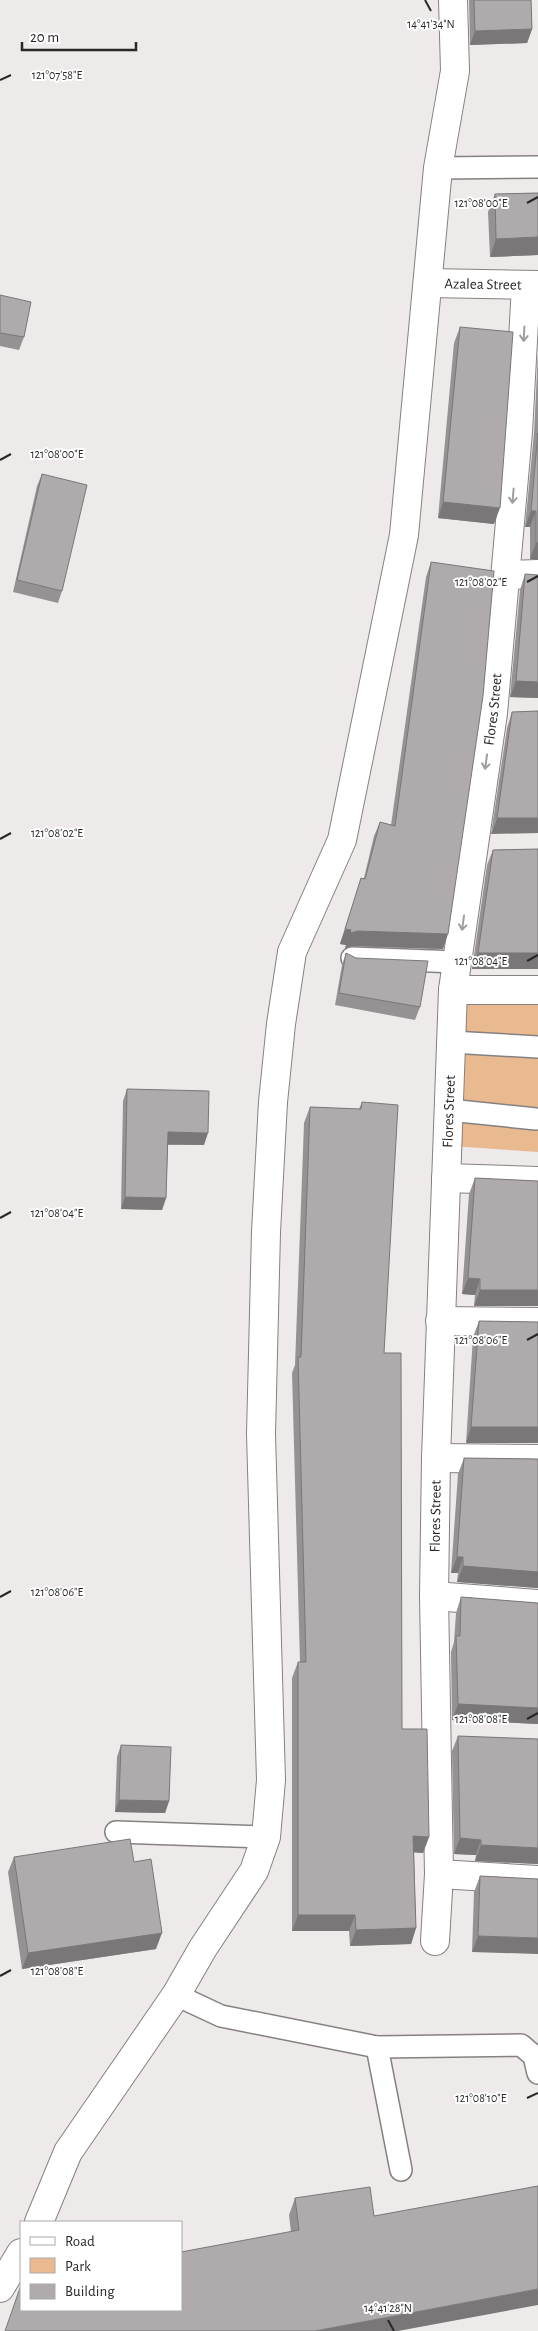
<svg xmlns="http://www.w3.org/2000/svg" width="538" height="2331" font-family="'Alegreya Sans',sans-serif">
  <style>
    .green { fill: #e9b990 }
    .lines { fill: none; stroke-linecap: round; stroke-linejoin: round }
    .service-casing { stroke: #868181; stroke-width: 24 }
    .minor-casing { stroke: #868181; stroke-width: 30 }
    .service { stroke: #fff; stroke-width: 21 }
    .minor { stroke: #fff; stroke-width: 28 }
    .wall { fill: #969294 }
    .shaded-wall { fill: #7a7778 }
    .building { fill: #afaaac; stroke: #7a7778 }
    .oneway { stroke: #9f9e9e }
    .ticks { fill: none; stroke: #292727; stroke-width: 2 }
    .labels { text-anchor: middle; stroke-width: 4; stroke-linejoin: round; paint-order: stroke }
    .street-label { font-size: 15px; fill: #292727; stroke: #fff }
    .ticks-label { font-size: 12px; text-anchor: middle; fill: #292727; stroke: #fff; stroke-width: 4; stroke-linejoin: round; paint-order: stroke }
  </style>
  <rect width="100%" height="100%" fill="#efeaea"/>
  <polygon class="green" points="467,1004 538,1005 538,1152 451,1146"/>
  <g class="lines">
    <defs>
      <g id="service">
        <polyline points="438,168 538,167"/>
        <polyline points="352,958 457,962"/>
        <polyline points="451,1042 538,1047"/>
        <polyline points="449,1110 536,1119"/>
        <polyline points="116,1832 266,1837"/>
        <polyline points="176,1995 221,2016 377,2047 521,2045 534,2056 538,2073"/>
        <polyline points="377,2047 401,2170"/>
      </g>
      <g id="minor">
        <path id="s1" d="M428,283l110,2"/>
        <polyline points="506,575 538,574"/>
        <polyline points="453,990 538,990"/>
        <polyline points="446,1178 538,1181"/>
        <polyline points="440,1321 538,1322"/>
        <polyline points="436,1458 538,1459"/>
        <polyline points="434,1596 538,1604"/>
        <polyline points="439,1874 538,1880"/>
        <path id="s2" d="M435,1941l4,-67 -5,-278 2,-138 17,-468 40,-277 25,-281 8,-147"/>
        <polyline points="39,2222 68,2152 176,1995 203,1948 254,1871 266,1837 271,1780 261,1434 266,1232 273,1102 281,1024 292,952 342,840 404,535 438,168 455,71 453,0"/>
        <polyline points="0,2288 21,2253"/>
      </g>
    </defs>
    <use href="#service" class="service-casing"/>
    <use href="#minor" class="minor-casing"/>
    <use href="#service" class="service"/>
    <use href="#minor" class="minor"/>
  </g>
  <g class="wall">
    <polygon points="469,0 531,0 532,29 527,43 470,45"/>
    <polygon points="538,193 538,255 490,257 488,212 495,194"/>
    <polygon points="0,295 24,337 19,350 0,346"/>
    <polygon points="460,327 494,524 438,518 454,343"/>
    <polygon points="538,352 538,560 530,559 530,527 525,527 534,433"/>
    <polygon points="42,474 62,591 58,603 13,592 37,486"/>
    <polygon points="431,562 443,949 352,946 345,948 346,945 340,944 361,878 364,878 374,836 380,822 391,825 426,577"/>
    <polygon points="525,574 538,575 538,698 510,697 520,590"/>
    <polygon points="538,711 491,834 507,728 512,712"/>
    <polygon points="538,849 538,969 472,969 487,865 493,850"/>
    <polygon points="346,953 420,1007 415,1020 335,1005 342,965"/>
    <polygon points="127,1089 204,1145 168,1145 166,1198 162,1210 121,1209 123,1101"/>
    <polygon points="362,1102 384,1353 402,1729 429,1837 423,1853 414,1852 416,1928 411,1944 350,1946 349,1931 292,1931 292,1678 298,1662 300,1662 292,1373 295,1365 304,1123 310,1107 359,1109"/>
    <polygon points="475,1178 538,1181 538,1306 474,1306 475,1295 462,1294 469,1194"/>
    <polygon points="479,1321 538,1322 466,1443 473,1337"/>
    <polygon points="464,1458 538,1459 538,1588 457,1582 458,1573 451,1573 458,1474"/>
    <polygon points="461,1597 538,1603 538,1724 452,1720 451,1652 454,1642 456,1613"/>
    <polygon points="458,1736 538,1739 538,1864 475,1861 476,1855 454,1854 452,1751"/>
    <polygon points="121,1745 169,1801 165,1813 115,1812 117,1757"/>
    <polygon points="14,1857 134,1862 156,1949 22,1969 8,1872"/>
    <polygon points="480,1876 538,1879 472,1952 474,1892"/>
    <polygon points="295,2198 374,2216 291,2232 289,2215"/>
  </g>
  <g class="shaded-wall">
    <polygon points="532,29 527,43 470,45 475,31"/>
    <polygon points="538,237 538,255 490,257 496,239"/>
    <polygon points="443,502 500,508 494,524 438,518"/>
    <polygon points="531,511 536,511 530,527 525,527"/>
    <polygon points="536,543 538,543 538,560 530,559"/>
    <polygon points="516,681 538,682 538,698 510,697"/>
    <polygon points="497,818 538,818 538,833 491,834"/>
    <polygon points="345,929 351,930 346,945 340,944"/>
    <polygon points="358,931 448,934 443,949 352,946 345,948 350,933"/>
    <polygon points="478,953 538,953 538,969 472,969"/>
    <polygon points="168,1132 208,1133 204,1145 163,1144"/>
    <polygon points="125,1197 166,1198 162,1210 121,1209"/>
    <polygon points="468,1278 480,1279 475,1295 462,1294"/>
    <polygon points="480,1290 538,1290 538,1306 474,1306"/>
    <polygon points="471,1427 538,1427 538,1443 466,1443"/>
    <polygon points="457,1557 463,1557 458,1573 451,1573"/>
    <polygon points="463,1566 538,1572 538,1588 457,1582"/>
    <polygon points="458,1704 538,1708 538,1724 452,1720"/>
    <polygon points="119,1800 169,1801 165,1813 115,1812"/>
    <polygon points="413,1836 429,1837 423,1853 408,1852"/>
    <polygon points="460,1838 481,1840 476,1855 454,1854"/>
    <polygon points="481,1845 538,1848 538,1864 475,1861"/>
    <polygon points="298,1915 355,1915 349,1931 292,1931"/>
    <polygon points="416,1928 411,1944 350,1946 356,1930"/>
    <polygon points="162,1933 156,1949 22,1969 28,1953"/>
    <polygon points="478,1936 538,1938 538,1954 472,1952"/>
    <polygon points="538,2289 538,2305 398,2331 315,2331"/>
  </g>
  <g class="building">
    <polygon points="474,0 531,0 532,29 475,31"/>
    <polygon points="538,193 538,237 496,239 495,194"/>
    <polygon points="0,295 31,302 24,337 0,333"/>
    <polygon points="460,327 513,332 500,508 443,502"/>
    <polygon points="538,433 538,543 536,543 536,511 531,511"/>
    <polygon points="42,474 87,485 62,591 17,580"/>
    <polygon points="431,562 494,571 483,696 448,934 358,931 350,933 351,930 345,929 361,878 365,879 380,822 395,826"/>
    <polygon points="525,574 538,575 538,682 516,681"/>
    <polygon points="538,711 538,818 497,818 512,712"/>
    <polygon points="538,849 538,953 478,953 493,850"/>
    <polygon points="346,953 356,958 428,961 420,1007 339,993"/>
    <polygon points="127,1089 209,1091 208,1133 168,1132 166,1198 125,1197"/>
    <polygon points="362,1102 398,1105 384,1353 401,1353 402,1729 427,1729 429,1837 413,1836 416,1928 356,1930 355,1915 298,1915 298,1662 306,1662 298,1357 301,1357 310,1107 361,1109"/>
    <polygon points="475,1178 538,1181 538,1290 480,1290 480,1279 468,1278"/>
    <polygon points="479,1321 538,1322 538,1427 471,1427"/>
    <polygon points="464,1458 538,1459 538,1572 463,1566 463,1557 457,1557"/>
    <polygon points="461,1597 538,1603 538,1708 458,1704 456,1636 460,1636"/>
    <polygon points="458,1736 538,1739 538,1848 481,1845 481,1840 460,1838"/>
    <polygon points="121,1745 171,1747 169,1801 119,1800"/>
    <polygon points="130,1839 134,1862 151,1859 162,1933 28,1953 14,1857"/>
    <polygon points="480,1876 538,1879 538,1938 478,1936"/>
    <polygon points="538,2186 538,2289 315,2331 5,2331 21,2285 21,2310 181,2310 181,2252 299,2230 295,2198 370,2187 374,2216"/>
  </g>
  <defs><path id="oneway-shaft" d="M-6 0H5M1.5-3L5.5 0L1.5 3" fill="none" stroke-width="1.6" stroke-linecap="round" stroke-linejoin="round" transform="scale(1.25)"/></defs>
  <g class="oneway">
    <use href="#oneway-shaft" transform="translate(524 334) rotate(93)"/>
    <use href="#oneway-shaft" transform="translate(513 496) rotate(95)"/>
    <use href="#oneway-shaft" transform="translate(486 762) rotate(98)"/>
    <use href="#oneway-shaft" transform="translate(463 923) rotate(98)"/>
  </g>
  <path class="ticks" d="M425,0l6,11M0,80l11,-5M527,203l11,-6M0,460l11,-6M527,582l11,-6M0,839l11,-6M527,961l11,-6M0,1218l11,-6M527,1340l11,-6M0,1597l11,-6M527,1719l11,-6M0,1976l11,-6M527,2098l11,-5M388,2320l6,11"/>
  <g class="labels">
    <g class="street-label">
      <text dy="5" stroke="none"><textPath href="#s1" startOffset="55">Azalea Street</textPath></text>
      <text dy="5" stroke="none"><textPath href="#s2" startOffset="1235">Flores Street</textPath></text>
      <text dy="5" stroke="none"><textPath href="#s2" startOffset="830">Flores Street</textPath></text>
      <text dy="5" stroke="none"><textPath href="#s2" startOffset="425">Flores Street</textPath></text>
    </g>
  </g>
  <g class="ticks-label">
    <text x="431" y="28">14°41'34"N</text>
    <text x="57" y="79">121°07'58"E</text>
    <text x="481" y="207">121°08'00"E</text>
    <text x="57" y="458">121°08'00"E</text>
    <text x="481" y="586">121°08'02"E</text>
    <text x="57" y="837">121°08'02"E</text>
    <text x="481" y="965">121°08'04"E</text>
    <text x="57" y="1217">121°08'04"E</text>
    <text x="481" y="1344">121°08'06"E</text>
    <text x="57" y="1596">121°08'06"E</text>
    <text x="481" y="1723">121°08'08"E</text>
    <text x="57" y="1975">121°08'08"E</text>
    <text x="481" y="2102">121°08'10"E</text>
    <text x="388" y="2312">14°41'28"N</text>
  </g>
  <rect x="20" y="2221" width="162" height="90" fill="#ffffff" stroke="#a9a9a9"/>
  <rect x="30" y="2237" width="25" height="8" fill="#ffffff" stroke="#a9a9a9"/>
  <text x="65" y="2246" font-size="15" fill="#292727">Road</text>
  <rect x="30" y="2258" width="25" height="15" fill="#e9b990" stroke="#a9a9a9"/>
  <text x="65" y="2271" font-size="15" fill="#292727">Park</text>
  <rect x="30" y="2284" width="25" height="15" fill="#afaaac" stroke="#a9a9a9"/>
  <text x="65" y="2296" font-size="15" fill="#292727">Building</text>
  <path d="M22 42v8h114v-8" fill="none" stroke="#292727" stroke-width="2.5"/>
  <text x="30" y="42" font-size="15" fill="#292727" stroke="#ffffff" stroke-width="4" paint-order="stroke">20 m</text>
</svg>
